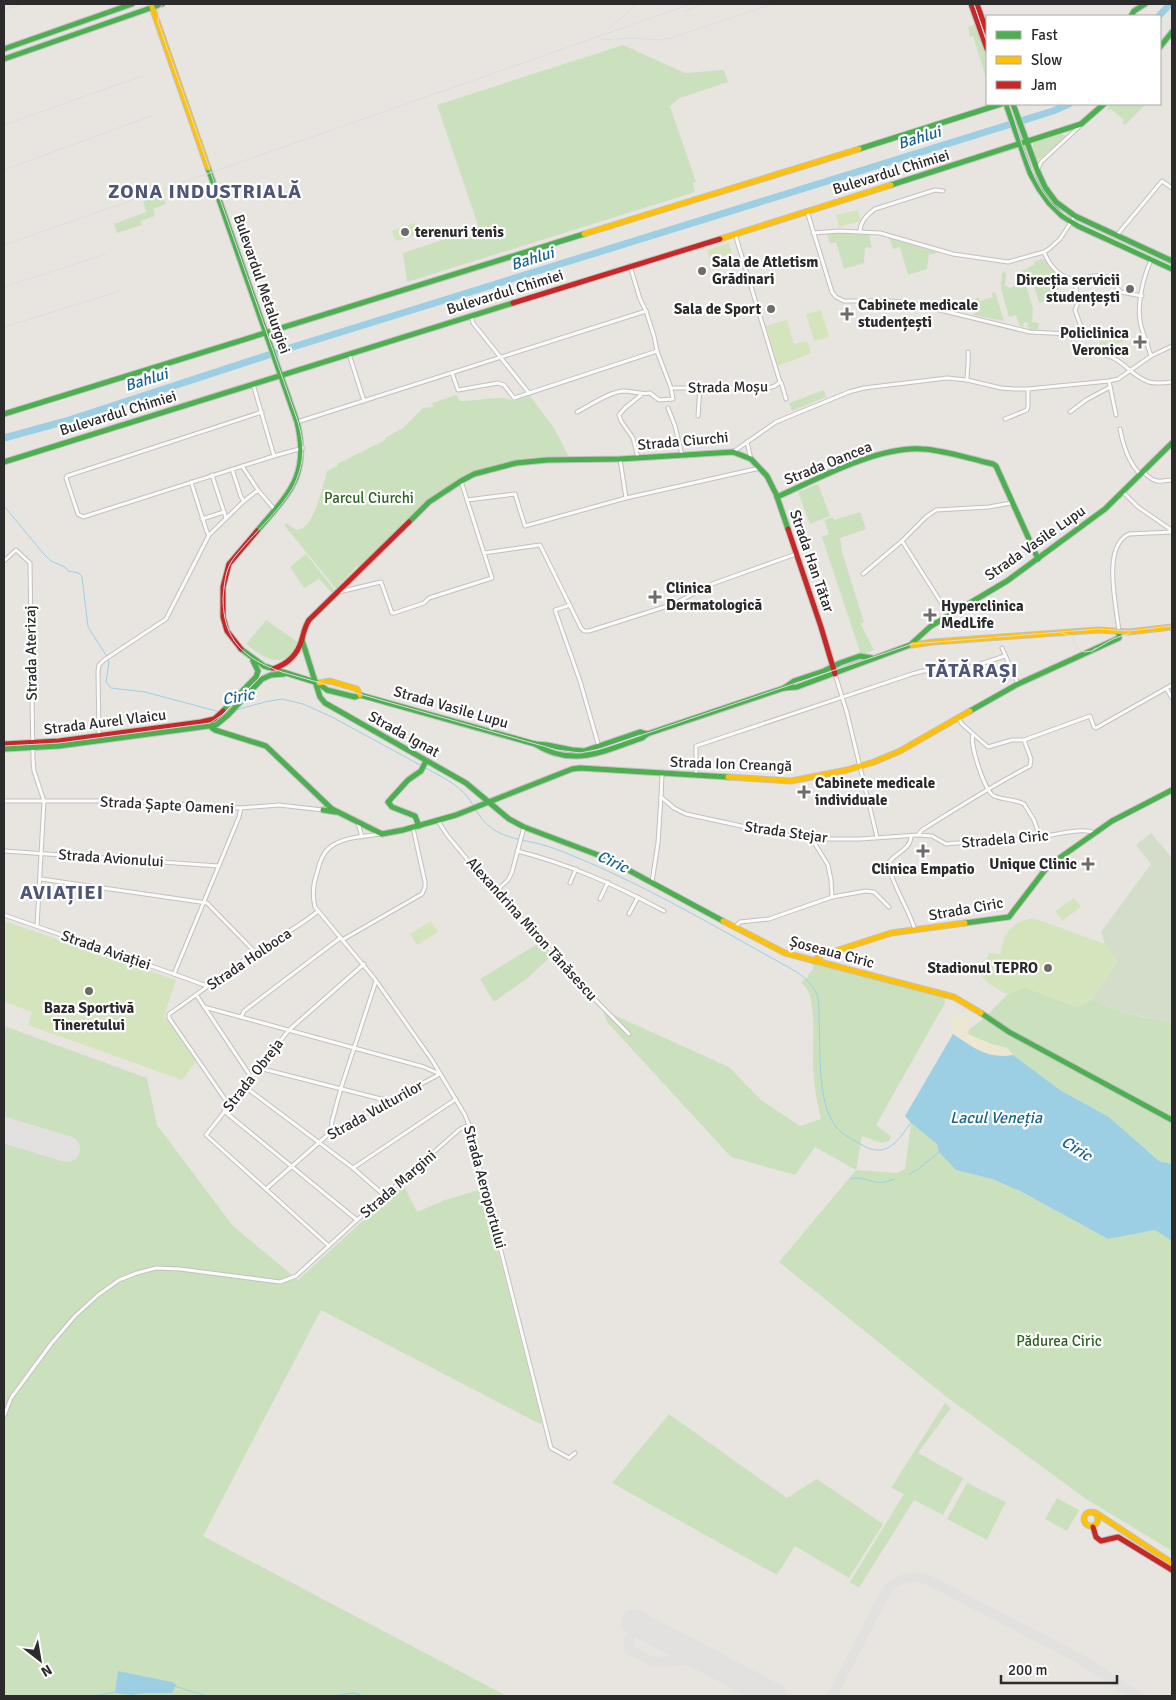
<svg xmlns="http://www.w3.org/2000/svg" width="1176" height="1700" font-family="Signika,sans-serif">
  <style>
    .green { fill: #cbe1bd }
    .sand { fill: #ebe7d1 }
    .cemetery { fill: #d4dcca }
    .pitch { fill: #d4e4bc }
    .water { fill: #9ccfe3 }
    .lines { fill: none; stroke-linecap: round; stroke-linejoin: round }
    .stream { stroke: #9ccfe3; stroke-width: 1 }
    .river { stroke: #9ccfe3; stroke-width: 7 }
    .taxiway { stroke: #e3e1e0; stroke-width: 10 }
    .runway { stroke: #e3e1e0; stroke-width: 26 }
    .street-casing { stroke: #c2c1c1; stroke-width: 5 }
    .fast-casing { stroke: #c2c1c1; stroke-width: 7 }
    .slow-casing { stroke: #c2c1c1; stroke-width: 7 }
    .jam-casing { stroke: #c2c1c1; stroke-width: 7 }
    .street { stroke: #fcfbfa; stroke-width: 3 }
    .fast { stroke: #4caf50; stroke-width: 5 }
    .slow { stroke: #ffc107; stroke-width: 5 }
    .jam { stroke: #c62828; stroke-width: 5 }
    .tram { stroke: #deddde; stroke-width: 1 }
    .rail { stroke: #deddde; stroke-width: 1 }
    .poi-dot { fill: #6d6c6b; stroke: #fff; stroke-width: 2 }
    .labels { text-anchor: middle; stroke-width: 4.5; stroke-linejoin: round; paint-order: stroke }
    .street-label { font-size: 15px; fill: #2b2b2b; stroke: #fff }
    .poi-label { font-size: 15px; font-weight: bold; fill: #2b2b2b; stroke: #fff; text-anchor: start }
    .park-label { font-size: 15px; fill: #2d6221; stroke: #fff }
    .water-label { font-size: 16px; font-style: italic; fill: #1a6490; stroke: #fff }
    .district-label { font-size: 20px; font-weight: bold; letter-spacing: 1px; fill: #4f5577; stroke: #fff }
  </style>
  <rect width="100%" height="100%" fill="#e8e5e1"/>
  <g class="green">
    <polygon points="973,25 978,26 987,53 987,81 973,36 970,37 968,27"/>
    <polygon points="623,45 685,73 724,70 728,82 680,98 670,106 696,182 693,183 695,192 407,282 403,253 439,241 478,225 437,105"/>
    <polygon points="1111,104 1146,104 1125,125 1122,122 1124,120 1111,109 1109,111 1107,108"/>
    <polygon points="1062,134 1065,135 1065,137 1041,158 1037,159 1033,147 1033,143"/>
    <polygon points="162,194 166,204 153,209 155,216 141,221 142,225 117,233 114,224 146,212 143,201"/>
    <polygon points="842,233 869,234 872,248 865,247 864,263 844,269 836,242 830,244 827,234"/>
    <polygon points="889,238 936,252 935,254 929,254 927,269 908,275 900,247 893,249"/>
    <polygon points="1042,259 1046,260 1053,271 1067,279 1066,283 1059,282 1058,297 1039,303 1031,277 1024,279 1022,271 1034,265 1035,261"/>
    <polygon points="1004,272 1006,273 1005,285 1010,288 1015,285 1016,274 1019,273 1022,282 1025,282 1033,308 1032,322 1039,323 1038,331 1029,330 1030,328 1027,327 1028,323 1024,322 1023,327 1020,326 1016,315 1009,317 1001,289 1002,273"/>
    <polygon points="995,292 1004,321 974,315 976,298 979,298 980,301 993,297 992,293"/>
    <polygon points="824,390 826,397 792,411 789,403"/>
    <path d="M456,395l4,6c15,1 42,-7 53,0l17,-5 24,32 16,31 -54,4 -42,11 -41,25 -73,70 -3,-3 -21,23 -52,-64 2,-2c4,3 9,8 14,6 15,-4 23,-44 27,-58l11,-5 -1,-2 48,-24v-2l18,-10 20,-20 10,-1 -1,-4z"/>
    <polygon points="818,484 830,516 810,524 798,492"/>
    <polygon points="860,512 866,529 840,538 842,552 864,622 861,624 874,650 861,655 822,537 829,534 824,520 833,517 834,520"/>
    <polygon points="306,554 336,592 333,594 319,579 304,588 290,567"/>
    <path d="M266,620l32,22c-3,5 -6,14 -12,16 -14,7 -30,-6 -40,-14z"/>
    <polygon points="539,943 551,956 529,977 494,1002 480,979"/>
    <path d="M814,964l131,34v5l-69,122 14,10 1,3 -2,3 -8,2 -19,-7 -6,34 41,3 8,-4 6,-46 26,21 19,26 36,9 28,12 88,48 47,-9 17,11v310l-86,-52 -142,-104 -165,-133 77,-92 -41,-23 -20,28 -64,-18 -124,-135 -4,-12 126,57 32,33 39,26 21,-7c-4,-16 -7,-33 -8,-50 -1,-19 3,-62 -5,-78 -1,-3 -5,-6 -7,-9l7,-5v-2l5,-6z"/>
    <path d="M1024,987l53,20 16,-8c24,14 52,19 79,23v142l-13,-3 -50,-44 -49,-27 -47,-35 -6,-7 -16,-4 -24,-10 1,-4 15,-11 25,-25z"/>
    <polygon points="4,1026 147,1078 157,1125 233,1226 298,1280 403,1184 417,1212 445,1200 482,1189 542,1422 540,1424 321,1310 203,1536 505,1695 512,1696 4,1696"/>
    <polygon points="945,1403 951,1408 918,1453 963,1478 943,1515 914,1500 859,1588 850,1582 904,1494 891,1488"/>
    <polygon points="669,1414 787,1498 817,1479 883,1524 849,1578 795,1546 777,1575 612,1483"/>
    <polygon points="967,1483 1006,1502 987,1540 947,1519"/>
    <polygon points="1057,1498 1079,1510 1067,1531 1045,1519"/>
  </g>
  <path class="sand" d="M955,1014l16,3 -3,17 23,10 16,4 6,7c-23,5 -42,-8 -60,-21l-2,-11z"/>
  <path class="cemetery" d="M1151,833l21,25v164c-27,-5 -55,-9 -79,-23l25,-38 -13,-17 -4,-12 50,-68 -15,-19z"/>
  <g class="pitch">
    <polygon points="858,210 861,221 839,227 836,215"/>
    <polygon points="415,223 419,234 396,241 392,231"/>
    <polygon points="729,243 732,254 710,261 707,250"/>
    <polygon points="821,310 829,337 814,341 806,314"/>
    <polygon points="787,320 794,344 807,341 811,353 778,366 766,326"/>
    <polygon points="1119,327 1124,341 1102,349 1097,334"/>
    <polygon points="1074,898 1081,907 1062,921 1055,911"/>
    <path d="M1032,918l7,2 66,24 13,17 -25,38 -16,8 -53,-20 -16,7c-12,-4 -20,-11 -29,-20l10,-21 12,1c0,-19 12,-33 31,-36z"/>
    <polygon points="4,921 176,980 164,1016 196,1061 182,1080 28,1025 32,1012 5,1002"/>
    <polygon points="431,921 438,932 417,945 410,934"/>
  </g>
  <g class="water">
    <path d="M953,1034c19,13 36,26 60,21l47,35 49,27 50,44 13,3v77l-17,-11 -47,9 -88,-48 -28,-12 -36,-9 -17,-18 -2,-8 -26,-21 -6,-7z"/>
    <polygon points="118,1671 172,1682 176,1685 172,1693 145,1693 132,1695 115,1693"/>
  </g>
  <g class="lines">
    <g class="stream">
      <polyline points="4,506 43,553 51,561 65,567 68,571 79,573 82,577 88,627 106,655 109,663 106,682 111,688 145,692 220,712"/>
      <polyline points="236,710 265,702 282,699 303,704 332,717 422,766"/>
      <path d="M426,768c17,10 37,18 47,37"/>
      <path d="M475,808c17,34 47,29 78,40 85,32 164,80 244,124 9,7 18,14 21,26 1,6 1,13 1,19 2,32 -3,87 18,111 7,8 17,12 25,17 24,14 35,-3 48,-21"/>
      <polyline points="909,1174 917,1170 939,1152"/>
      <path d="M850,1179c15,-5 25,10 44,0"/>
      <polyline points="174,1686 207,1696"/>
      <polyline points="73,1696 94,1696 115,1692"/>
      <polyline points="333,1696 353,1693 364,1696"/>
    </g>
    <g class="river">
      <polyline points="1159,16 1170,4"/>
      <polyline points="4,438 66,421 296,346 1053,111 1069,104"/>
    </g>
    <g class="taxiway">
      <path d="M665,1638c-10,-22 -40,-13 -36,11l23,13 39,-2 13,2 44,20"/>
      <path d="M832,1696l54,-105c11,-13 27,-17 44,-10l152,79 55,36"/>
    </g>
    <g class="runway">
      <polyline points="4,1130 67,1149"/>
      <polyline points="634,1622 774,1696"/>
    </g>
    <defs>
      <g id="street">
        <polyline points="1038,169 1041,162 1080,126"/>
        <path d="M807,211l25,81 4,5 8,4h47l20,2 119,29 39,2 12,-7 -6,-17c6,-9 0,-20 0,-31"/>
        <path d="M860,231c0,-9 8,-17 15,-22l60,-19 8,1"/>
        <polyline points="813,233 839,231 880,233 953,254 1008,262 1044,252 1049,249 1060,239 1075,216"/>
        <polyline points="735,234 780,382 781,382 786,399"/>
        <polyline points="1117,235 1162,181 1172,188"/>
        <path d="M1044,252c6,15 18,29 36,27 8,-2 16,-5 24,-3 9,2 11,11 17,16l21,4"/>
        <path d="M1151,260c-8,18 -15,46 -10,66 3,10 7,20 10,30"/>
        <polyline points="471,316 473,323 529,393"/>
        <polyline points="349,354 364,401"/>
        <path d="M1098,354c24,1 31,22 51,28 7,2 16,1 23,0"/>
        <polyline points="452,373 458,390 498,383 504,385 514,398 657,351"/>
        <path d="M967,380c0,-10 2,-18 1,-28"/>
        <polyline points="1109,381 1116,415"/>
        <polyline points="253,384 274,456"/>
        <polyline points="671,388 768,388 775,386 780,382"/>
        <polyline points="668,408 675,426 682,455"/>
        <polyline points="262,412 67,476 66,478 78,514 83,517 274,456 303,448"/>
        <path d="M577,412c12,-6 32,-20 46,-21 10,0 17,4 27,2l9,7 14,-1 -2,-11 -14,-37 -3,-15 -8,-25 -6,-12 -10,-33"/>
        <polyline points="1070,412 1086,400 1110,387"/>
        <polyline points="698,416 700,387"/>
        <polyline points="1005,419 1027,410 1028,406 1028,389"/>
        <polyline points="297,422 646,311"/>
        <path d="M1120,429c3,16 9,34 20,45"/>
        <polyline points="747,442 751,459"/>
        <polyline points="733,452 776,422 849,392 864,388 947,378 967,380 1001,388 1014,389 1028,389 1109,381 1118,379 1151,356 1172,346"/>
        <polyline points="638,458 633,438 621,421 619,415 625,408 641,395"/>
        <polyline points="620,459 626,498"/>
        <polyline points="242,466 258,490"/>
        <polyline points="232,469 241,497 244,501"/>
        <path d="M1143,472c12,11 14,10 29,8"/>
        <polyline points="212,475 226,518"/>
        <polyline points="461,481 484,553 540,545 581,628 584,631 589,631 674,604 712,584 796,554"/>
        <polyline points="191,482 207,532 209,535"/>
        <polyline points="1123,492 1138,507 1170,529 1170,532"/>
        <polyline points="467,500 515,494 525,526 626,498 760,468"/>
        <polyline points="202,519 224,512"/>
        <polyline points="902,541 949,615"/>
        <polyline points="4,561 16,550 30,563 33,760 34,771 44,801 37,926"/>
        <polyline points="863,574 902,541 926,517 936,510 989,507 1011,503"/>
        <polyline points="339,592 381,582 392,613 394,613 424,603 429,598 492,578 484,553"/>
        <polyline points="570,605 555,610 580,681 599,747"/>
        <path d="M1119,632c-2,-25 -18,-85 10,-98l43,-2"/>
        <polyline points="1002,648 1018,684"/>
        <polyline points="835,674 847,713 877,837"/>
        <polyline points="1166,688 1172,698"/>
        <polyline points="958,718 962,724 988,747 1012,740 1024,740"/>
        <path d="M973,735c-4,8 12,57 21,61 9,4 21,3 30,8l10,16 6,17"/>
        <polyline points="99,737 98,671 99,665 104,660 166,619 209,535 244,501 258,490 275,510"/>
        <path d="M662,774l-1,23 13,11 12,6 88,19 38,6h48l58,-4 4,-5c35,-22 71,-45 108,-64l1,-7 -7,-19 66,-24 4,11 2,1 76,-43"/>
        <polyline points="696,775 696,746 912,674 923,671 968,668 1005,656"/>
        <polyline points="4,801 129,801 241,808 279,805 323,810 324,809"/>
        <polyline points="438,821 447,835 476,870 556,956 564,968 629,1034"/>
        <polyline points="358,823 362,837"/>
        <path d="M382,834c-17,2 -40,3 -53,14 -7,6 -10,16 -12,25 -4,11 -5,22 -2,34l59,71 58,82 33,55 4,10 82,323 18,10 6,-5"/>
        <path d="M918,835l14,1 14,8c31,-3 63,-3 94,-7 14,-2 42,-10 54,-4"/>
        <path d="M911,836c0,14 -17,17 -23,28 5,23 20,43 27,66"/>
        <polyline points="812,839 828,865 831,880 832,897"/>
        <polyline points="4,851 219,866"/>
        <path d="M517,851c53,13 100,35 147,60"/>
        <polyline points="41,879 207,903 255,952"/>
        <polyline points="652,882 658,843 661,797"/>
        <polyline points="570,883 576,869"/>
        <polyline points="496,891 508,880 512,872 524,827"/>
        <polyline points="600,899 608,882"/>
        <polyline points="629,914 638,897"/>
        <polyline points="4,915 174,974 207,986"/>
        <polyline points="735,927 740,922 769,919 832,897 866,891 874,892 889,907"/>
        <polyline points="342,940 422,894 425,887 425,882 413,828"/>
        <polyline points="174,974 239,817 241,808"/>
        <polyline points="197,996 251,1077"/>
        <polyline points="204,1007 424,1067 440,1074"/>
        <polyline points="241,1017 244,1011 340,938"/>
        <polyline points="259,1068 389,1101"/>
        <polyline points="244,1086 353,1168 385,1196"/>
        <path d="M229,1105l-60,-87v-4c30,-20 57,-43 87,-62 20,-14 43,-25 61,-40"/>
        <polyline points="224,1111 357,1220"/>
        <polyline points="331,1132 332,1121 341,1088 376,981"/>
        <polyline points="353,1168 456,1099"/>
        <polyline points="266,1189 331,1132 440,1074"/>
        <polyline points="329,1246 206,1135 289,1030 364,964"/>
        <polyline points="4,1416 11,1398 51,1344 75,1316 98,1295 119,1280 137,1273 156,1268 180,1269 280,1282 296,1276 357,1220 460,1129 469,1125"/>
      </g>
      <g id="fast">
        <polyline points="1131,16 1134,11 1145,4"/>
        <polyline points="1160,47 1172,32"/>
        <polyline points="4,49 132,4"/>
        <polyline points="4,59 162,4"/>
        <polyline points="1006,104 1030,173 1039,189 1049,203 1062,216 1078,226 1172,269"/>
        <polyline points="1013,104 1038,172 1045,187 1056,202 1075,216 1172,261"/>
        <polyline points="859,149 1001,104"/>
        <path d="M208,168l89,254c13,54 -8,71 -40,109"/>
        <polyline points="891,185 1081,124 1104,104"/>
        <polyline points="4,414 584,234"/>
        <polyline points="4,462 513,303"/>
        <path d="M777,497c40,-18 101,-51 145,-48 23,1 48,10 71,15l3,2 42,93"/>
        <polyline points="409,522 429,502 461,481 474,474 516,463 547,460 620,459 733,452 751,459 767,476 776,494 788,529"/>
        <polyline points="302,640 320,697 325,703 466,783 509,819 524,827 606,858 723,921"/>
        <polyline points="241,649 264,666 318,683 327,690 355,697 360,695 535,744 547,745 572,750 584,751 640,732 647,734"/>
        <polyline points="784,688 797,687 910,645 931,626 1007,581 1105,509 1172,443"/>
        <polyline points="223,711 256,677 258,671 253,661"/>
        <polyline points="970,711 1018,684 1119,638 1119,632"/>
        <polyline points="210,721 212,728 215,730 266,746 332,809 382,834 403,830 456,815 572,769 580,768 728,777"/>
        <path d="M535,744c37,24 69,7 107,-6l5,-4 137,-46 10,-7 30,-10 16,-8 20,-7 12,2"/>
        <polyline points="4,749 59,746 216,725 228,715 262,679 271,675 284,674"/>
        <polyline points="323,810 336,812"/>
        <polyline points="419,826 415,816 392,807 388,802 408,780 421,771 426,761"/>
        <polyline points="965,923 1009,917 1048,866 1112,821 1172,790"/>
        <polyline points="981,1013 1009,1032 1172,1120"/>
      </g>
      <g id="slow">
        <polyline points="151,4 208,168"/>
        <polyline points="584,234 859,149"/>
        <polyline points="720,239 891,185"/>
        <polyline points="912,645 933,642 1098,630 1129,632 1172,627"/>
        <polyline points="319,683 330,681 357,689 360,695"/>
        <polyline points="728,777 791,781 847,770 874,762 900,751 970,711"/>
        <polyline points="723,921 785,953 954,997 981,1013"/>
        <polyline points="814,961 820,956 891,933 965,923"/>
        <circle cx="1091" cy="1519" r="7"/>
        <polyline points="1096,1513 1172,1563"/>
      </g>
      <g id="jam">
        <polyline points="971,4 987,49"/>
        <polyline points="977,4 987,32"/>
        <polyline points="513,303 720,239"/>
        <polyline points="788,529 821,627 835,674"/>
        <polyline points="241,649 227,631 223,617 223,587 229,564 257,531"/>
        <path d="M273,669c15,-5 25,-15 29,-30 2,-7 3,-13 7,-19l100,-98"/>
        <polyline points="4,744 59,741 201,722 214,719 223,711"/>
        <polyline points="1093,1527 1096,1537 1101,1541 1118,1537 1172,1570"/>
      </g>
    </defs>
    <use href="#street" class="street-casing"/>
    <use href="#fast" class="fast-casing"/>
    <use href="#slow" class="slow-casing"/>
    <use href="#jam" class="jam-casing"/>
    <use href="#street" class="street"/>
    <use href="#fast" class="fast"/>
    <use href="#slow" class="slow"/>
    <use href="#jam" class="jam"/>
    <g class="tram">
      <path d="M163,4l-4,5 -1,13 140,400c6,22 7,37 -2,59 -7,19 -38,49 -52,65 -5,6 -11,12 -14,18 -5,10 -6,23 -7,34 0,42 21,61 59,74l275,78 23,3 20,-4 312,-105 186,-15 31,2 43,-5"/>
      <polyline points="974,4 987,43"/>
      <polyline points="4,55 151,4"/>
      <path d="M1009,104c11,30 19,71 40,96 8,11 19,17 30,23l93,43"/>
      <polyline points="1061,633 1071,636 1078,649 1084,652 1092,651 1096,648"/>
      <polyline points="1092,651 1113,639 1130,633"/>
      <polyline points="4,746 59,743 210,723 222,715 262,675 269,671 277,671"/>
    </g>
    <g class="rail">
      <polyline points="4,10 22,4"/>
      <polyline points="685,11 705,4"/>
      <polyline points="608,29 630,11 636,4"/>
      <polyline points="599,40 633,38 659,40 671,38 773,4"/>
      <polyline points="4,125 142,76"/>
      <polyline points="4,170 151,116"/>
      <polyline points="4,245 691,4"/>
      <polyline points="4,287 106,254"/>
      <polyline points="4,327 120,291"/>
    </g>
  </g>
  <g class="poi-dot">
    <circle cx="405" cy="232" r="5"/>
    <circle cx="702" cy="271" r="5"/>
    <circle cx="1130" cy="289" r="5"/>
    <circle cx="771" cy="309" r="5"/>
    <path d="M844.5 306.5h5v5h5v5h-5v5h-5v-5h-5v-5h5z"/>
    <path d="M1137.5 334.5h5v5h5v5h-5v5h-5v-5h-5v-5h5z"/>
    <path d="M652.5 589.5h5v5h5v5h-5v5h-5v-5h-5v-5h5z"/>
    <path d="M927.5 607.5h5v5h5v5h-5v5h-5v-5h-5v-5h5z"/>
    <path d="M801.5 784.5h5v5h5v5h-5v5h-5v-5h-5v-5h5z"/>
    <path d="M920.5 843.5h5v5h5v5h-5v5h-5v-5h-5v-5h5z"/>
    <path d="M1085.5 856.5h5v5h5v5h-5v5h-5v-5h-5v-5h5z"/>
    <circle cx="1048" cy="968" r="5"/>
    <circle cx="89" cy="991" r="5"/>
  </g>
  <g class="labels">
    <g class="street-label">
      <text transform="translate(891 172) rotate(-17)" y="5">Bulevardul Chimiei</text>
      <text transform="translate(262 284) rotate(71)" y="5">Bulevardul Metalurgiei</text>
      <text transform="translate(505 292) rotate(-17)" y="5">Bulevardul Chimiei</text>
      <text transform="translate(728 387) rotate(-1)" y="5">Strada Moșu</text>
      <text transform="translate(118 413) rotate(-17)" y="5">Bulevardul Chimiei</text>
      <text transform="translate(683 441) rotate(-5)" y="5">Strada Ciurchi</text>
      <text transform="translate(828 463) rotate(-22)" y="5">Strada Oancea</text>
      <text transform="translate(1035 543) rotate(-35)" y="5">Strada Vasile Lupu</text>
      <text transform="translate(812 561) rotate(71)" y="5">Strada Han Tătar</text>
      <text transform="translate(31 653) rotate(-91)" y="5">Strada Aterizaj</text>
      <text transform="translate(451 707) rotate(16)" y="5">Strada Vasile Lupu</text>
      <text transform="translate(105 722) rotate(-7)" y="5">Strada Aurel Vlaicu</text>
      <text transform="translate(404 734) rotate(29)" y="5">Strada Ignat</text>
      <text transform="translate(731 764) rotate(2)" y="5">Strada Ion Creangă</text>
      <text transform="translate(167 805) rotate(3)" y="5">Strada Șapte Oameni</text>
      <text transform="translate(786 832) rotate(8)" y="5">Strada Stejar</text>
      <text transform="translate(1005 839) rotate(-5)" y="5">Stradela Ciric</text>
      <text transform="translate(111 858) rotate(4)" y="5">Strada Avionului</text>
      <text transform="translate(966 909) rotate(-10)" y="5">Strada Ciric</text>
      <text transform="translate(532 929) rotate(48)" y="5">Alexandrina Miron Tănăsescu</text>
      <text transform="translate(106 950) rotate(19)" y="5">Strada Aviației</text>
      <text transform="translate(832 952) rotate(15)" y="5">Șoseaua Ciric</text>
      <text transform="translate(249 959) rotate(-34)" y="5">Strada Holboca</text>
      <text transform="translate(253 1075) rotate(-52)" y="5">Strada Obreja</text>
      <text transform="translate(375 1110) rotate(-29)" y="5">Strada Vulturilor</text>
      <text transform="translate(398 1184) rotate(-41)" y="5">Strada Margini</text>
      <text transform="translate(485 1187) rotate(75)" y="5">Strada Aeroportului</text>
    </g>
    <g class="poi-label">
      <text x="415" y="237">terenuri tenis</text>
      <text x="712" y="267">Sala de Atletism<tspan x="712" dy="17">Grădinari</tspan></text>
      <text x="1120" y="285" text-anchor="end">Direcția servicii<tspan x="1120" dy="17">studențești</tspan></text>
      <text x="858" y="310">Cabinete medicale<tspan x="858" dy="17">studențești</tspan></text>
      <text x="761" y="314" text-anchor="end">Sala de Sport</text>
      <text x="1129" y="338" text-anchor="end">Policlinica<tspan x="1129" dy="17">Veronica</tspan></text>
      <text x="666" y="593">Clinica<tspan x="666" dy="17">Dermatologică</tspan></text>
      <text x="941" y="611">Hyperclinica<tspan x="941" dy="17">MedLife</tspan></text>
      <text x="815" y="788">Cabinete medicale<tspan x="815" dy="17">individuale</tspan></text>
      <text x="1077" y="869" text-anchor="end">Unique Clinic</text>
      <text x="923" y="874" text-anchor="middle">Clinica Empatio</text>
      <text x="1038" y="973" text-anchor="end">Stadionul TEPRO</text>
      <text x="89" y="1013" text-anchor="middle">Baza Sportivă<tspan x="89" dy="17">Tineretului</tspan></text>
    </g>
    <g class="park-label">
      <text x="369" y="503">Parcul Ciurchi</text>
      <text x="1059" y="1346">Pădurea Ciric</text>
    </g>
    <g class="water-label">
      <text transform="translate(919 137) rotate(-17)" y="6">Bahlui</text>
      <text transform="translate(532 258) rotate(-17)" y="6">Bahlui</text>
      <text transform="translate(146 379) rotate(-17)" y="6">Bahlui</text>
      <text transform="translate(238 696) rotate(-10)" y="6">Ciric</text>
      <text transform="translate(613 861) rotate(25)" y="6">Ciric</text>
      <text x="996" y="1123">Lacul Veneția</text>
      <text transform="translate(1077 1148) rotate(32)" y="6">Ciric</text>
    </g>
    <g class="district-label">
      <text x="205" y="198">ZONA INDUSTRIALĂ</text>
      <text x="972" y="677">TĂTĂRAȘI</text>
      <text x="62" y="899">AVIAȚIEI</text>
    </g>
  </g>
  <rect width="1176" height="1700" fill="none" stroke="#2b2b2b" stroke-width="10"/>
  <rect x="986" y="15" width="175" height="90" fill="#ffffff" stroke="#aaaaaa"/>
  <rect x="996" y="31" width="25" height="8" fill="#4caf50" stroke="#aaaaaa"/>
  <text x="1031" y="40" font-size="15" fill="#2b2b2b">Fast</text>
  <rect x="996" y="56" width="25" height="8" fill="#ffc107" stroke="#aaaaaa"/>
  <text x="1031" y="65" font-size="15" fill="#2b2b2b">Slow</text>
  <rect x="996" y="81" width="25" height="8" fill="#c62828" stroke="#aaaaaa"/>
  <text x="1031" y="90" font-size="15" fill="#2b2b2b">Jam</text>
  <g transform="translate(40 1660) rotate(149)" stroke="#ffffff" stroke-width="4" paint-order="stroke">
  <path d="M0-4L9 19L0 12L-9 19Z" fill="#2b2b2b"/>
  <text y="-8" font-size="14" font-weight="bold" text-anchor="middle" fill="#2b2b2b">N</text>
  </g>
  <path d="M1001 1675v8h116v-8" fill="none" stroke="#2b2b2b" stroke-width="2.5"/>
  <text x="1008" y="1675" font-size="15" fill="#2b2b2b" stroke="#ffffff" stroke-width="4" paint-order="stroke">200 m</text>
</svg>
